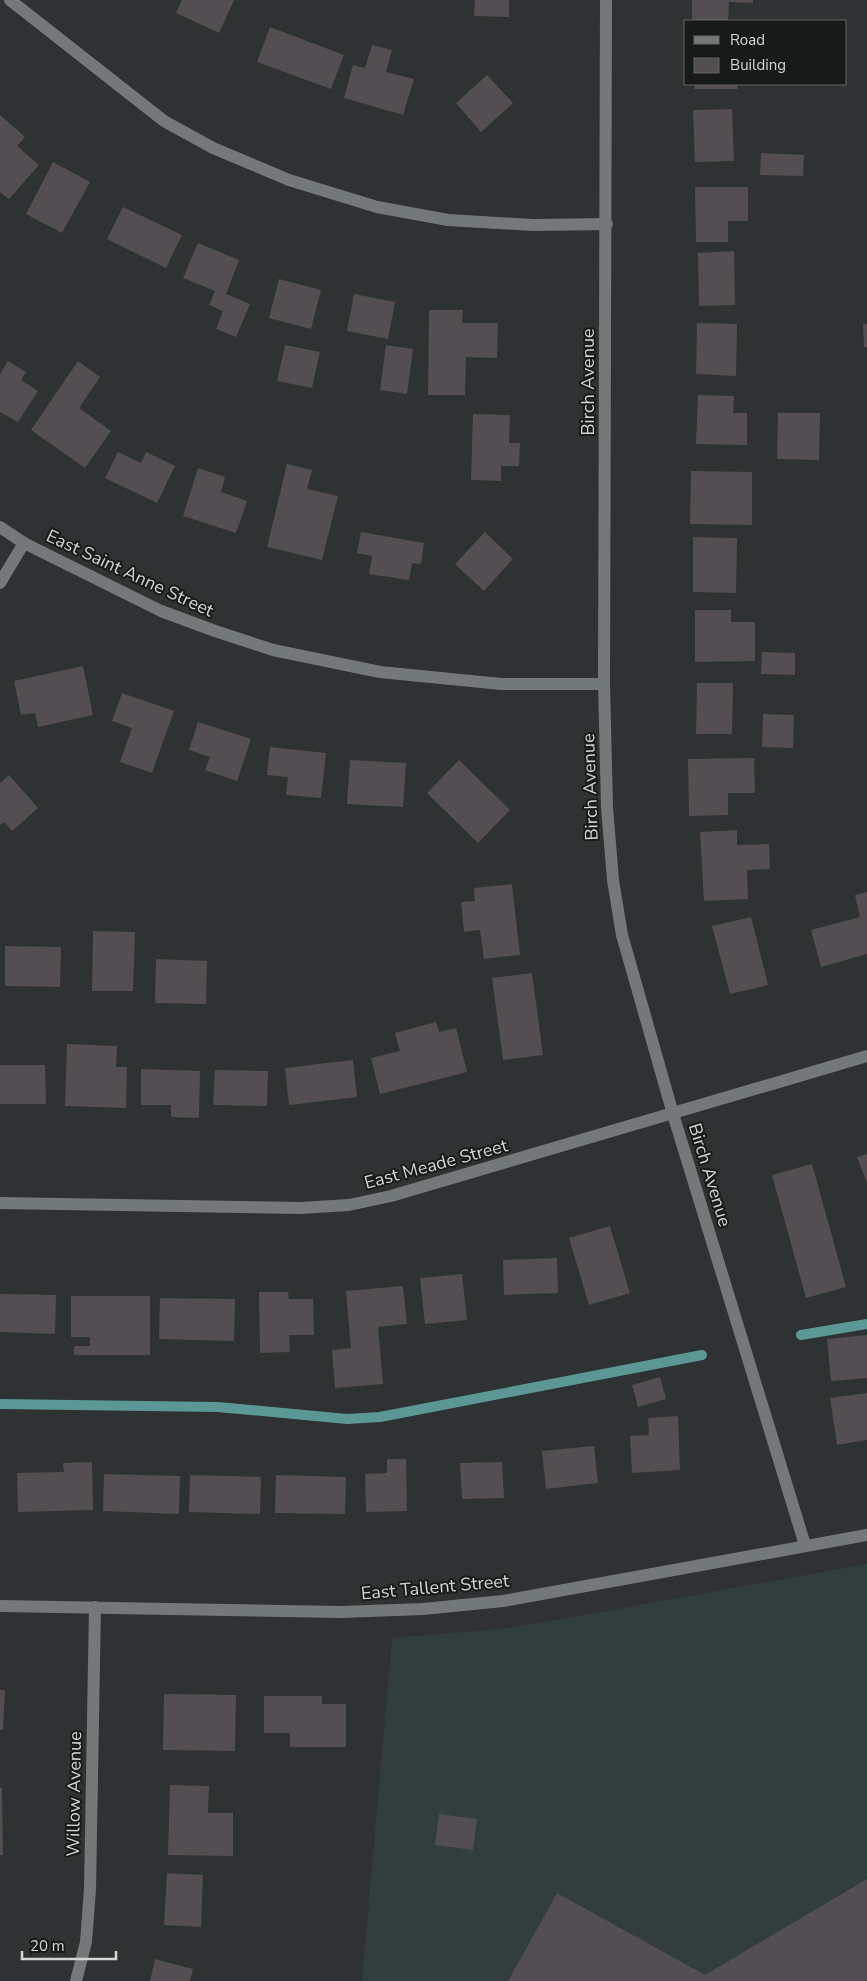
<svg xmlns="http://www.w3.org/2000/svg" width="867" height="1981" font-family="'Nunito Sans',sans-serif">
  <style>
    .built { fill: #323d3d }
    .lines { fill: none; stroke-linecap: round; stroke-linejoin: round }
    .stream { stroke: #5b9795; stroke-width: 10 }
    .building { fill: #524e51 }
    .minor { stroke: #737878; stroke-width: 12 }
    .labels { text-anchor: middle; stroke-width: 4; stroke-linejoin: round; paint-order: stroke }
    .street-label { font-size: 18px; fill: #d3d6d5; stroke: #181a1a }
  </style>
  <rect width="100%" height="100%" fill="#2e3232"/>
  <polygon class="built" points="867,1564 867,1981 362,1981 392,1638 501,1629 562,1619"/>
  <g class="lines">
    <g class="stream">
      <polyline points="801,1335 867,1324"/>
      <polyline points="0,1404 218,1407 347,1419 380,1417 702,1355"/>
    </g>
  </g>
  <g class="building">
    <polygon points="182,0 234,0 219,33 176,13"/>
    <polygon points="475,0 509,0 509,17 474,16"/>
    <polygon points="692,0 753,0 753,3 729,2 728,21 692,21"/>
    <polygon points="270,27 344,55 331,89 257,62"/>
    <polygon points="372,45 392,50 386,72 414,79 403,115 344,98 353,65 365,68"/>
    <polygon points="487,75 513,103 481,132 456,103"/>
    <rect x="694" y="84" width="44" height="5"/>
    <polygon points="732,109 734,161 695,162 693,110"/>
    <polygon points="0,115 25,137 17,146 39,165 9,199 0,192"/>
    <polygon points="761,153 804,155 803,176 760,175"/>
    <polygon points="53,162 90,182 62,233 26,214"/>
    <polygon points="695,187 748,187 748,221 728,221 728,242 696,242"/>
    <polygon points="123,207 182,235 166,268 107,239"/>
    <polygon points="198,243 239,260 226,294 250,304 236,337 216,329 223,311 209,305 215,291 183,278"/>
    <polygon points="734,251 735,305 699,306 698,253"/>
    <polygon points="279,279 321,290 311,329 269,318"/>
    <polygon points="354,294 395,302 388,339 347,331"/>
    <polygon points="429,310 463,310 462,323 498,323 497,358 466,357 465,395 428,395"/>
    <polygon points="697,323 737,324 736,376 696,374"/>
    <polygon points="863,324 867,324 867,347 864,347"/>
    <polygon points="285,345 320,352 312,388 277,381"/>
    <polygon points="386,345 413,349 407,394 380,390"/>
    <polygon points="8,361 26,372 21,380 38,391 18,422 0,412 0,374"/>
    <polygon points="78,361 100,377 79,408 111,431 85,468 31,430"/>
    <polygon points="698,395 734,396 733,413 747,413 747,445 696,444"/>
    <polygon points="778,413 820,413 819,460 777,459"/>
    <polygon points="473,414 510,415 509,443 520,443 519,466 501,466 501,481 471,480"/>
    <polygon points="118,452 141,463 146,452 175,466 157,503 105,478"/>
    <polygon points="287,464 312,470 307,489 338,496 322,560 267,547"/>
    <polygon points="198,468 225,477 221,492 247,501 236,533 183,516"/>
    <polygon points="691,471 752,472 752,525 690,524"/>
    <polygon points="361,532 424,543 421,564 412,563 409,580 369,574 372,556 357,553"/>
    <polygon points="485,532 513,559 484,591 455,564"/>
    <polygon points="693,537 737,538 736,593 693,592"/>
    <polygon points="695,610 731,610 731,622 755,622 755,661 695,662"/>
    <polygon points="762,652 795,653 795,675 761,674"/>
    <polygon points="83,666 93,715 38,727 35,713 21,715 14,681"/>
    <polygon points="697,683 733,683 732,734 696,734"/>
    <polygon points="122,693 174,711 152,773 120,762 132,728 112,721"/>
    <polygon points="763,714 794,715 793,748 762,747"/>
    <polygon points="198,722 251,739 237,781 205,770 210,757 189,750"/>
    <polygon points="270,747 326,753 321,798 286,795 288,777 267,775"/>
    <polygon points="754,758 755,793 728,793 728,815 689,816 688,759"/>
    <polygon points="350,760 406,763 403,807 347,804"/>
    <polygon points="459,760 510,810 478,843 427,793"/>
    <polygon points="9,775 38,808 12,831 4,822 0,825 0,783"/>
    <polygon points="737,830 737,845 769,844 770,869 747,870 748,899 704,901 700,832"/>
    <polygon points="512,884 520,955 484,959 480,930 464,932 461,902 475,901 474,888"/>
    <polygon points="867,892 867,954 821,967 811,930 860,917 855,895"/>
    <polygon points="751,917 768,985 730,994 712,926"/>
    <polygon points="93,931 135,932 133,991 92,991"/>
    <polygon points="5,946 61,947 60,987 5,986"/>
    <polygon points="156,959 207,961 206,1004 155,1003"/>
    <polygon points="532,973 543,1055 503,1060 492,978"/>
    <polygon points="436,1022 439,1032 456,1028 467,1072 380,1094 371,1058 400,1051 395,1033"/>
    <polygon points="67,1044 117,1046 116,1067 127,1067 126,1108 65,1106"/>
    <polygon points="353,1060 357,1097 289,1105 285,1068"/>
    <polygon points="0,1065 45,1065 46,1104 0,1104"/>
    <polygon points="141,1069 200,1071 199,1118 171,1117 171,1105 141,1105"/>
    <polygon points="215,1070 268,1071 267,1106 213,1105"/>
    <polygon points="867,1154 867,1183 857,1157"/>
    <polygon points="812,1164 846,1287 806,1298 772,1175"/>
    <polygon points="610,1226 630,1293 589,1305 569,1238"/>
    <polygon points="557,1258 558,1293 504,1295 503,1260"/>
    <polygon points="462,1274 467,1320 425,1324 420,1278"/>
    <polygon points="403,1286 407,1324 378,1327 383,1384 335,1388 332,1350 351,1348 346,1291"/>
    <polygon points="259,1292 288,1292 289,1299 313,1299 314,1335 289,1335 290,1352 260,1353"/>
    <polygon points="0,1294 56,1295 55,1334 0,1332"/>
    <polygon points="71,1296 150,1296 150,1355 74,1355 74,1346 90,1346 90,1337 71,1337"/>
    <polygon points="160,1298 235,1299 234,1341 159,1339"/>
    <polygon points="867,1335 867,1378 831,1381 827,1339"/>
    <polygon points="660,1377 666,1399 638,1407 632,1385"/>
    <polygon points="867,1393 867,1440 837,1445 830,1398"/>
    <polygon points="678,1416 680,1470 632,1473 630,1436 649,1435 648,1418"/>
    <polygon points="594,1446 598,1483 546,1489 542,1451"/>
    <polygon points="387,1459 406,1459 407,1511 366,1512 365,1474 387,1473"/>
    <polygon points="92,1462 93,1510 18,1512 17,1473 64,1472 63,1463"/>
    <polygon points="502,1462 504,1498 462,1499 460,1463"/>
    <polygon points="104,1474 180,1476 179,1514 103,1511"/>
    <polygon points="190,1475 261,1477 260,1514 189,1512"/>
    <polygon points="276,1475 346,1477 345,1514 275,1513"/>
    <polygon points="0,1690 5,1690 3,1730 0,1730"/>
    <polygon points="164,1694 236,1695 235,1751 163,1750"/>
    <polygon points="264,1696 322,1696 322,1704 346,1704 346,1747 290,1747 290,1733 264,1733"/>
    <polygon points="170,1785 209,1786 208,1813 233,1813 233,1856 168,1855"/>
    <polygon points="0,1788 2,1788 3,1855 0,1855"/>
    <polygon points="439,1814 477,1819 473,1850 435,1845"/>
    <polygon points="167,1873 203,1875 201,1927 164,1925"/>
    <polygon points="867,1879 867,1981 508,1981 557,1893 705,1975"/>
    <polygon points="155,1959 193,1969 190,1981 150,1981"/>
  </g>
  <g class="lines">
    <g class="minor">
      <polyline points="10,0 164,121 213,148 289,180 377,207 448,220 533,225 607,224"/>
      <polyline points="606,0 604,684 607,807 613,880 622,935 673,1114 805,1545"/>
      <polyline points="0,527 24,543 161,611 215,631 273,650 380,672 501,684 604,684"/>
      <polyline points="0,583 24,543"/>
      <polyline points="0,1203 301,1208 349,1205 391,1196 867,1056"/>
      <polyline points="0,1606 341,1612 423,1609 503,1601 867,1535"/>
      <polyline points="76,1981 86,1942 90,1889 95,1607"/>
    </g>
  </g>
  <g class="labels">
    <g class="street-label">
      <text transform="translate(588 382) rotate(-90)" y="6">Birch Avenue</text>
      <text transform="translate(130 573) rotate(25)" y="6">East Saint Anne Street</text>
      <text transform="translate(590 787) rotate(-92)" y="6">Birch Avenue</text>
      <text transform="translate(436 1164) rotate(-15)" y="6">East Meade Street</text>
      <text transform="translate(710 1175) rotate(73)" y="6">Birch Avenue</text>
      <text transform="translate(435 1587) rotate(-5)" y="6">East Tallent Street</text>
      <text transform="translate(74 1794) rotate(-89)" y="6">Willow Avenue</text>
    </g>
  </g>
  <rect x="684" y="20" width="162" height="65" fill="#181a1a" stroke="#636565"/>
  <rect x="694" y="36" width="25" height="8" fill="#737878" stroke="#636565"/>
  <text x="730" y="45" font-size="15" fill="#d3d6d5">Road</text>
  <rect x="694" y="58" width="25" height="15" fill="#524e51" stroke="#636565"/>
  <text x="730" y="70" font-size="15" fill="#d3d6d5">Building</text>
  <path d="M22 1951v8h94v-8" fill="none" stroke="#d3d6d5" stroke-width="2.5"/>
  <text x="30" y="1951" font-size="15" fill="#d3d6d5" stroke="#181a1a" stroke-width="4" paint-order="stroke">20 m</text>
</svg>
